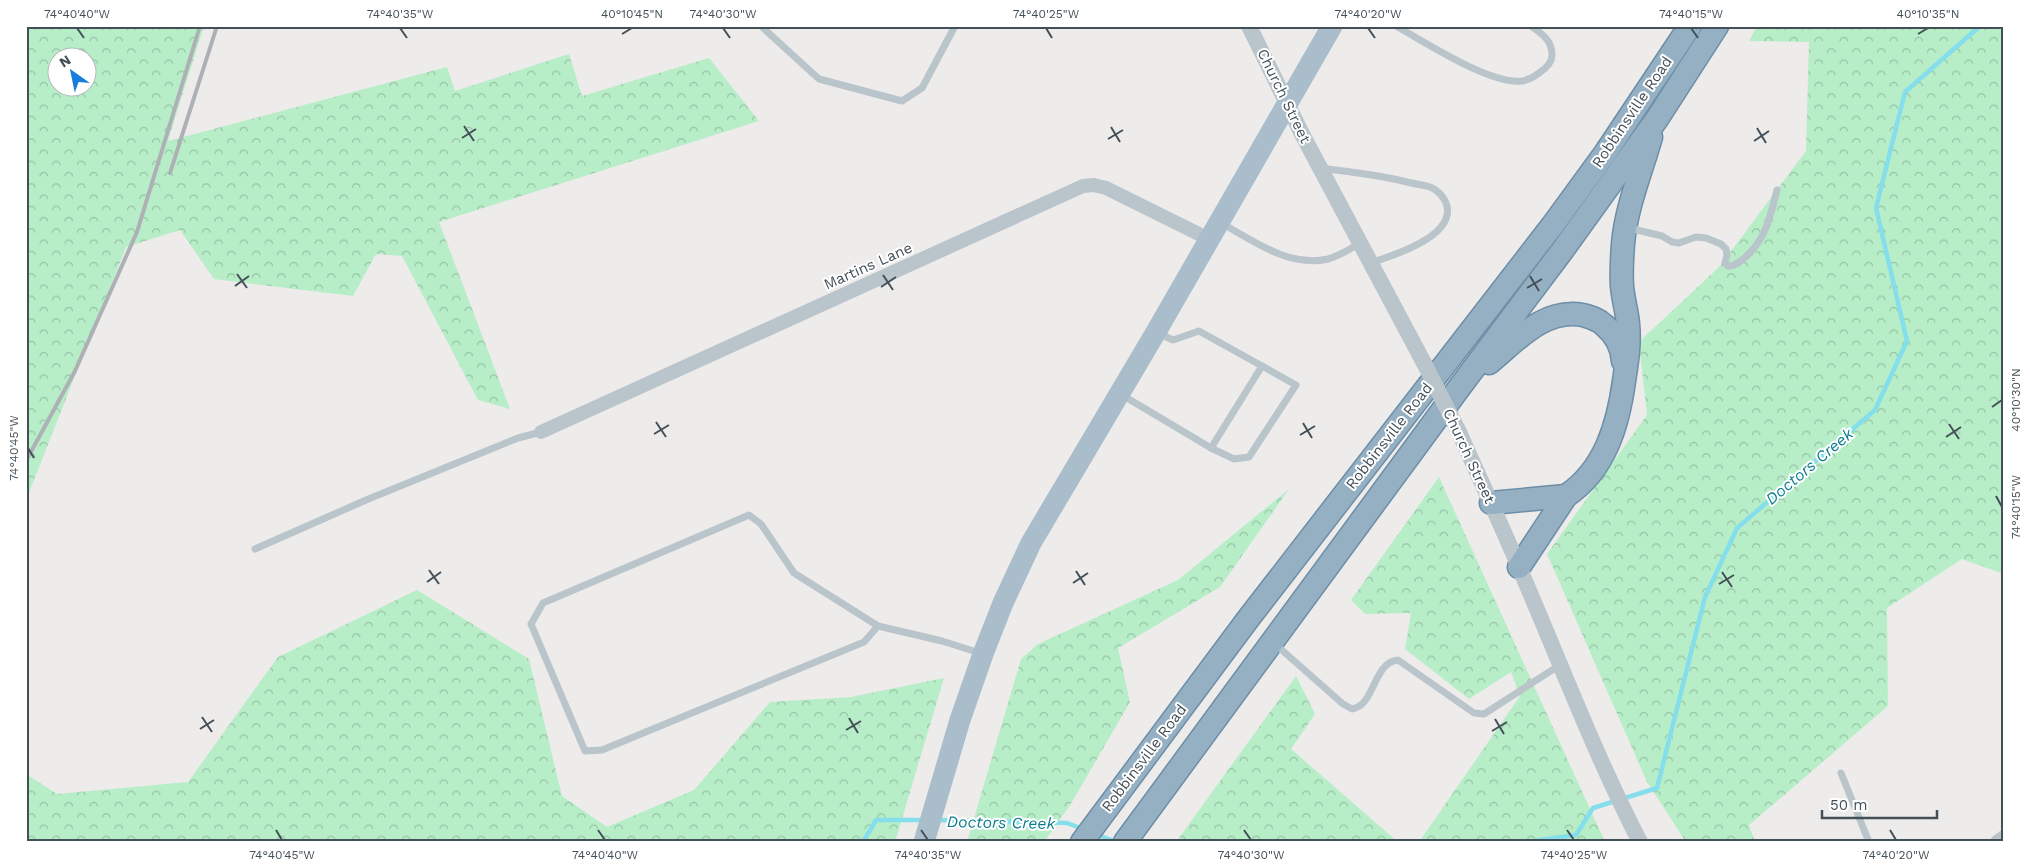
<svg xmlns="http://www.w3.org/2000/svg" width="2030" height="868" font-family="'Work Sans',sans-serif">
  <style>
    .forest { fill: url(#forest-crowns); fill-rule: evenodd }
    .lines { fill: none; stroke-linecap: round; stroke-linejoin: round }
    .stream { stroke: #84deeb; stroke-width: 4.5 }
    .trunk-casing { stroke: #6d8ea7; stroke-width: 25 }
    .service { stroke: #b9c4cb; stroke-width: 7 }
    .minor { stroke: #b9c4cb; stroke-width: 14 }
    .tertiary { stroke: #b9c4cb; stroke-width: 16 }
    .primary { stroke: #aabdcb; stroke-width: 21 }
    .trunk { stroke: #96b0c3; stroke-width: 22 }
    .rail { stroke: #adb1b6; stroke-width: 4 }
    .tertiary-bridge { stroke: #b9c4cb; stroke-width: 16 }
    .ticks { fill: none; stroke: #445058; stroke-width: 2 }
    .labels { text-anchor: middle; stroke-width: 4; stroke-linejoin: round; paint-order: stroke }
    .street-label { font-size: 15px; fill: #445058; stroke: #fff }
    .water-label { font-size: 16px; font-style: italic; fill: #0c7d8e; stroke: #fff }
    .neatline { fill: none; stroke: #445058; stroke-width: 2 }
    .ticks-label { font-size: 12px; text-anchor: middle; fill: #445058 }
  </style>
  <defs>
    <pattern id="forest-crowns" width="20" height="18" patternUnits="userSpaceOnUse" patternTransform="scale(1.25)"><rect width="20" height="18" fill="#b7eec8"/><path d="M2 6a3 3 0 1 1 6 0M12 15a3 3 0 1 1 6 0" fill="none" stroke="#96c3a5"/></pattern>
  </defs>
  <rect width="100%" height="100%" fill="#eeebeb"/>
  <g class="forest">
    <path d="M26,26h178l-36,115 279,-74 8,24 114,-37 13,42 127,-38 50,63 -320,101 71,187 -32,-9 -76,-144 -26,-2 -23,42 -139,-17 -34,-49 -54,17 -100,253zM58,58h30v30h-30z"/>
    <polygon points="1757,26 2004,26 2004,574 1962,559 1887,608 1888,706 1749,825 1755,842 1686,842 1647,782 1547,554 1647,415 1639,342 1719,267 1806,151 1809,42 1749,41"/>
    <polygon points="1439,477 1605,842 1419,842 1520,696 1511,672 1469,699 1405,649 1411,613 1365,614 1351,600"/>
    <polygon points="1289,489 1220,587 1118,648 1130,702 1072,802 1044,842 967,842 1021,659 1038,644 1178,580"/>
    <polygon points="417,590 529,659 562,796 607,827 694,790 770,702 851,697 944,678 895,842 26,842 26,774 57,794 188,782 278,657"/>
    <polygon points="1296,676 1315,714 1291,749 1398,842 1176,842"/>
  </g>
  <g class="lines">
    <g class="stream">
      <polyline points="937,820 1067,823 1083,829"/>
      <polyline points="1095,834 1117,842"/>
      <polyline points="863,842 876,820 924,820"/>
      <polyline points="1526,842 1576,835 1593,808 1657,788 1705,597 1737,528 1875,410 1907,341 1876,208 1905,92 1980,26"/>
    </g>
    <defs>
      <g id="trunk">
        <path d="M1489,363c28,-23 55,-55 94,-48 7,2 15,4 21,10 11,9 18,21 19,36"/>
        <polyline points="1491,503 1566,496"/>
        <path d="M1519,567l47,-71c39,-26 52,-71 58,-115 3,-19 6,-38 4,-57 -1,-13 -5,-25 -6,-38 -1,-14 0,-28 1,-42 3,-36 18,-72 28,-107"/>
        <polyline points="1082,842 1248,619 1552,226 1606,152 1690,26"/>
        <polyline points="1125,842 1459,388 1562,251 1657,119 1717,26"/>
      </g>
    </defs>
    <use href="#trunk" class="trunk-casing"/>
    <g class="service">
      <polyline points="761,26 819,79 902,101 922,88 955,26"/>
      <path d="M1396,26c29,16 94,59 126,55 6,-1 12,-4 17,-8 6,-4 13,-10 13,-18 0,-15 -10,-21 -21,-29"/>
      <path d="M1320,168c30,4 59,7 87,14 8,2 16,3 23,5 8,3 15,11 17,19 7,31 -55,50 -77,57"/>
      <path d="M1221,223c33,18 68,45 107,36 11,-3 22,-10 31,-15"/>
      <path d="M1629,228l33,8 10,6 7,1 17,-6 10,1 15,6 5,5 1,6 -2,8 3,3c6,1 9,-3 14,-6 24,-19 28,-43 35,-70"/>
      <polyline points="1122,395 1211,448 1262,366 1199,331 1173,340 1158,333"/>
      <polyline points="1211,448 1234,459 1249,457 1296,385 1262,366"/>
      <polyline points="255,549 366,500 518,438 541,432"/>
      <polyline points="878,626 864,642 602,750 585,751 531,624 543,603 749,515 761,524 794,573 878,626 942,641 980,653"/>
      <path d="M1275,644l68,60 9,5c23,-3 21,-47 46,-49l76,53 10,1 76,-49"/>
      <polyline points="1841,773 1869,842"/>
    </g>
    <g class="minor">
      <polyline points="541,432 1083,186 1094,185 1106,188 1209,239"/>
      <polyline points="1997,842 2004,837"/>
    </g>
    <g class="tertiary">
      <polyline points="1249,26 1302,134 1424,363"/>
      <path d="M1459,432c20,45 41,90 60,135 40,92 75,186 121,275"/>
    </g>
    <polyline class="primary" points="924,842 960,720 983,654 1003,603 1031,543 1156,332 1332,26"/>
    <use href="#trunk" class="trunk"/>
    <g class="rail">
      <polyline points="170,173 217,26"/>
      <polyline points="26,461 75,371 137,232 200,26"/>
    </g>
    <polyline class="tertiary-bridge" points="1424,363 1459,432"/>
  </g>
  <path class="ticks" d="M77,28l7,10M400,28l7,10M723,28l7,10M1046,28l6,10M1368,28l7,10M1691,28l7,10M622,34l10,-6M1918,34l10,-6M464,126l10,15M1111,127l9,15M1757,128l9,15M462,138l14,-9M1108,139l15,-9M1754,141l15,-10M237,274l10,14M883,275l10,15M1530,276l9,15M235,286l14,-10M881,287l15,-10M1527,288l15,-9M1992,407l10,-7M656,422l10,15M1303,423l9,15M1949,424l10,15M654,434l15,-9M1300,435l15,-9M1946,437l15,-10M28,448l6,10M1996,496l6,11M429,570l10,14M1076,571l9,14M1722,572l10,15M427,582l14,-10M1073,583l15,-10M1719,584l15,-9M202,717l10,15M849,718l9,15M1495,719l9,15M200,729l14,-9M846,730l15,-9M1492,731l15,-9M276,830l6,10M598,830l7,10M921,830l7,10M1244,830l7,10M1567,830l7,10M1890,830l6,10"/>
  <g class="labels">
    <g class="street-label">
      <text transform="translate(1284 96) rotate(64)" y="5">Church Street</text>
      <text transform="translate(1632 112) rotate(-56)" y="5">Robbinsville Road</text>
      <text transform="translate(868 266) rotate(-24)" y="5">Martins Lane</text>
      <text transform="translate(1389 436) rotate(-52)" y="5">Robbinsville Road</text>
      <text transform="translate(1469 456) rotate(65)" y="5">Church Street</text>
      <text transform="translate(1144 758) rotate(-53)" y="5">Robbinsville Road</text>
    </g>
    <g class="water-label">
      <text transform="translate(1809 466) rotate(-40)" y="6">Doctors Creek</text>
      <text transform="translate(1001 822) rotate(1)" y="6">Doctors Creek</text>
    </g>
  </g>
  <rect width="2030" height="868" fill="none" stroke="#ffffff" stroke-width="55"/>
  <g transform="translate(72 72) rotate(327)"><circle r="24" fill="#ffffff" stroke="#b4b9bc"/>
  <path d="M0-4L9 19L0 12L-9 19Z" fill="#187ddc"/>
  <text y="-8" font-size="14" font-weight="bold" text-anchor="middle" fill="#445058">N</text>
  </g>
  <path d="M1822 810v8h115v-8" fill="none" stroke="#445058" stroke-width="2.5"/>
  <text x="1830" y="810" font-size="15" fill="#445058" stroke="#ffffff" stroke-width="4" paint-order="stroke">50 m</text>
  <rect x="28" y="28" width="1974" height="812" class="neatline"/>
  <g class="ticks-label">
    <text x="77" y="18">74°40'40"W</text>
    <text x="400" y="18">74°40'35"W</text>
    <text x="632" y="18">40°10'45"N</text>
    <text x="723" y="18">74°40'30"W</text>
    <text x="1046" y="18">74°40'25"W</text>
    <text x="1368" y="18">74°40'20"W</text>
    <text x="1691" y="18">74°40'15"W</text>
    <text x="1928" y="18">40°10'35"N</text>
    <text transform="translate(2016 400) rotate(-90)" y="4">40°10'30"N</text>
    <text transform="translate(14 448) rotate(-90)" y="4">74°40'45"W</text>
    <text transform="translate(2016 507) rotate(-90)" y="4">74°40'15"W</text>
    <text x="282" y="859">74°40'45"W</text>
    <text x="605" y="859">74°40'40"W</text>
    <text x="928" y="859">74°40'35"W</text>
    <text x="1251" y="859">74°40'30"W</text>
    <text x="1574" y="859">74°40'25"W</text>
    <text x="1896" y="859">74°40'20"W</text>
  </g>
</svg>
